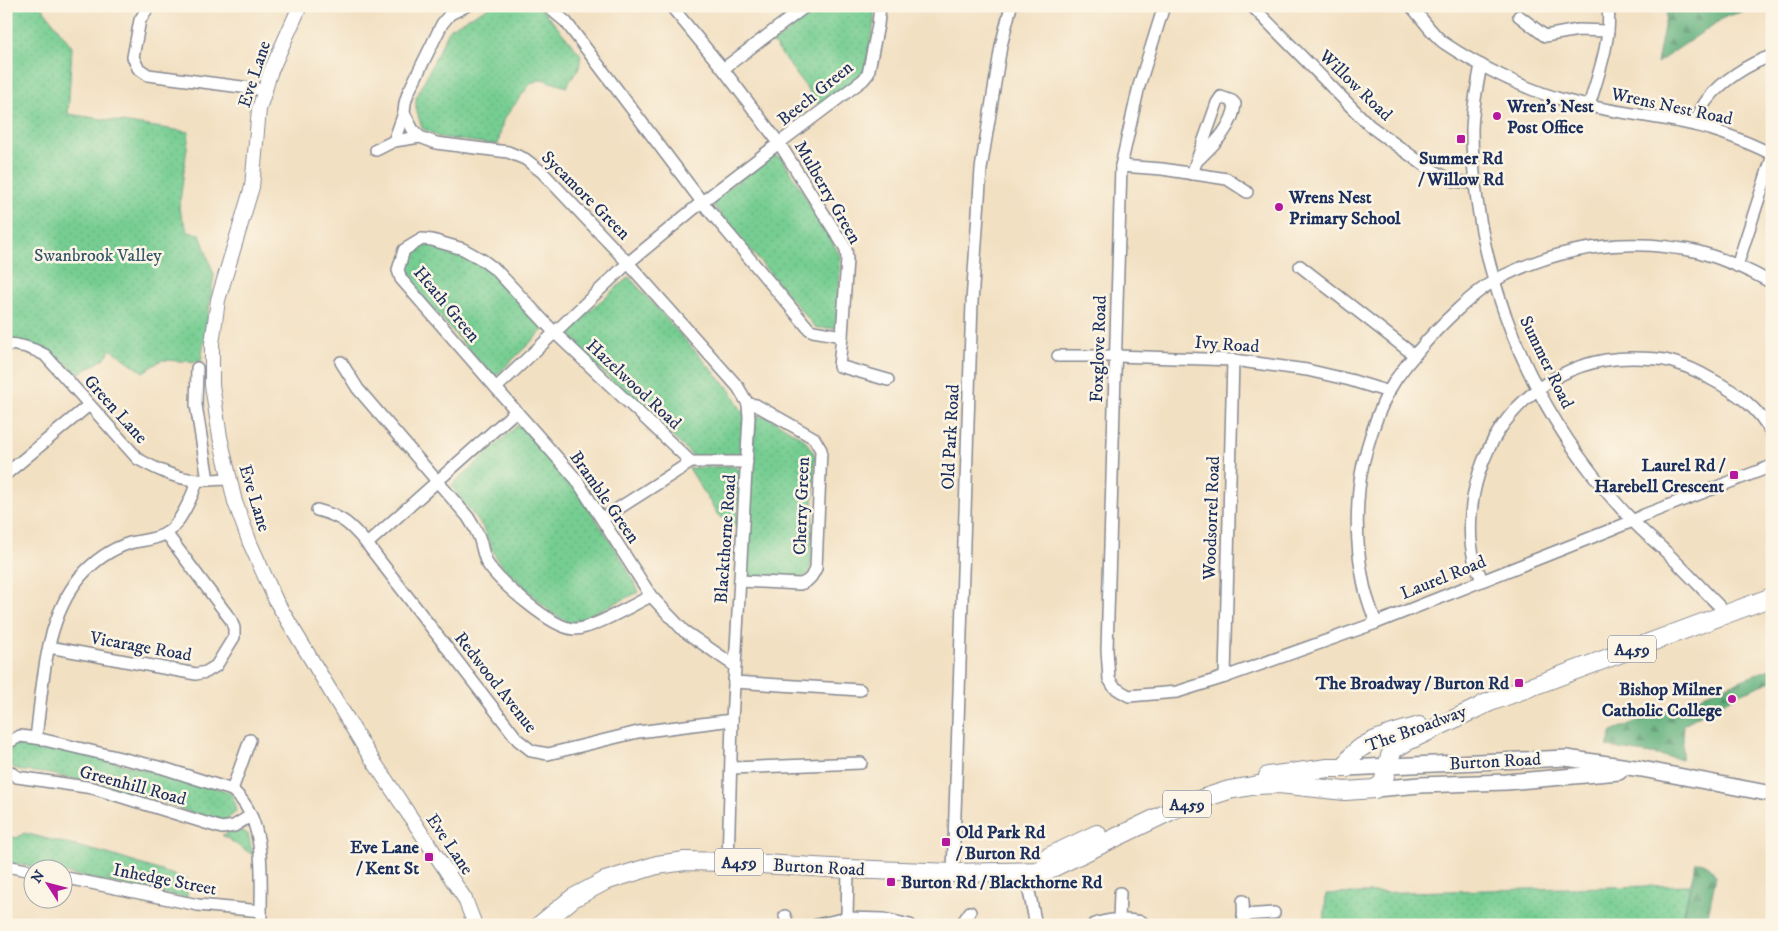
<svg xmlns="http://www.w3.org/2000/svg" width="1778" height="931" font-family="'IM FELL DW Pica',serif">
  <style>
    .grass { fill: url(#grass-dots); stroke: #487e78 }
    .forest { fill: url(#forest-firs); stroke: #3e706d }
    .lines { fill: none; stroke-linecap: round; stroke-linejoin: round }
    .minor-casing { stroke: #868890; stroke-width: 14 }
    .tertiary-casing { stroke: #868890; stroke-width: 16 }
    .secondary-casing { stroke: #868890; stroke-width: 18 }
    .primary-casing { stroke: #868890; stroke-width: 20 }
    .minor { stroke: #fff; stroke-width: 11 }
    .tertiary { stroke: #fff; stroke-width: 14 }
    .secondary { stroke: #fff; stroke-width: 15 }
    .primary { stroke: #fff; stroke-width: 18 }
    .poi-dot { fill: #b5179e; stroke: #fcf5e5; stroke-width: 2 }
    .labels { text-anchor: middle; stroke-width: 5; stroke-linejoin: round; paint-order: stroke }
    .shield { fill: #fcf5e5; stroke: #5e6a86; stroke-width: 1 }
    .shield-label { font-size: 16px; font-weight: bold; fill: #1b2f5e }
    .street-label { font-size: 18px; fill: #1b2f5e; stroke: #fcf5e5 }
    .poi-label { font-size: 18px; font-weight: bold; fill: #1b2f5e; stroke: #fcf5e5; text-anchor: start }
    .park-label { font-size: 18px; fill: #32566b; stroke: #fcf5e5 }
  </style>
  <defs>
    <pattern id="grass-dots" width="8" height="8" patternUnits="userSpaceOnUse" patternTransform="scale(1.25)"><rect width="8" height="8" fill="#76cd92"/><path d="M2 2h.1M6 6h.1" fill="none" stroke="#66b080" stroke-width="1.8" stroke-linecap="round"/></pattern>
    <pattern id="forest-firs" width="22" height="20" patternUnits="userSpaceOnUse" patternTransform="scale(1.25)"><rect width="22" height="20" fill="#60b07c"/><path d="M5 1l3.5 6h-7zM16 11l3.5 6h-7z" fill="#4e9069"/></pattern>
  </defs>
  <rect width="100%" height="100%" fill="#fcf5e5"/>
  <filter id="ink" filterUnits="userSpaceOnUse"><feTurbulence type="fractalNoise" baseFrequency=".02" numOctaves="2"/><feDisplacementMap in="SourceGraphic" scale="10" xChannelSelector="R" yChannelSelector="G"/><feConvolveMatrix kernelMatrix="1 2 1 2 8 2 1 2 1" color-interpolation-filters="sRGB"/></filter>
  <filter id="wash" filterUnits="userSpaceOnUse"><feTurbulence type="fractalNoise" baseFrequency=".0096" numOctaves="4" result="noise"/><feDisplacementMap in="SourceGraphic" scale="20" xChannelSelector="R" yChannelSelector="G"/><feGaussianBlur stdDeviation="1.12" result="paint"/><feColorMatrix in="noise" values="0 0 0 0 0 0 0 0 0 0 0 0 0 0 0 0 0 1.4 0 .05"/><feComposite in="paint" operator="in"/></filter>
  <g filter="url(#wash)">
    <rect width="100%" height="100%" fill="#f2e0c2"/>
    <g class="grass">
      <polygon points="6,6 41,6 72,47 68,114 189,132 179,209 188,232 200,234 214,275 201,362 162,360 143,372 111,349 104,359 78,374 63,360 6,346"/>
      <polygon points="491,6 537,6 541,8 581,55 579,68 566,87 542,79 531,83 503,120 498,145 438,137 422,128 416,109 416,98 450,28"/>
      <polygon points="821,6 874,6 874,24 865,72 820,106 773,43"/>
      <polygon points="774,154 783,159 841,257 836,328 816,328 714,207 714,199"/>
      <path d="M419,244l15,1 41,15 18,13 45,47 5,10 -47,46 -7,-3 -84,-97c-1,-17 1,-21 14,-32z"/>
      <polygon points="629,277 731,391 745,417 742,458 694,457 562,334"/>
      <polygon points="755,416 768,417 804,439 815,455 811,568 807,575 800,579 752,578 746,567"/>
      <polygon points="519,424 574,485 620,556 639,592 570,624 549,611 498,562 482,526 451,486"/>
      <polygon points="732,466 740,470 737,527 718,515 689,468"/>
      <polygon points="25,741 61,748 227,791 233,796 236,812 227,819 215,821 155,800 94,783 44,773 23,771 12,767 9,761 7,753 13,745"/>
      <polygon points="241,830 248,834 253,855 222,835"/>
      <polygon points="24,833 108,854 187,879 187,898 63,873 62,868 41,868 6,862 6,835 17,838"/>
      <polygon points="1690,885 1681,925 1324,925 1326,894"/>
    </g>
    <g class="forest">
      <polygon points="1668,6 1760,6 1725,17 1657,63"/>
      <polygon points="1772,668 1772,681 1739,694 1684,724 1682,759 1607,747 1612,731"/>
      <path d="M1696,862c11,0 14,5 20,14l-10,49h-25z"/>
    </g>
  </g>
  <g filter="url(#ink)">
    <g class="lines">
      <defs>
        <g id="minor">
          <polyline points="149,6 140,20 133,57 138,68 148,75 265,90"/>
          <polyline points="466,6 450,14 442,24 408,93 405,103 404,113 413,130 420,137 436,143 508,152 525,159 542,172 628,263 738,387 748,404 749,417 732,720 728,862"/>
          <polyline points="547,6 566,22 702,202 628,263 496,388 401,279 398,270 404,250 422,239 432,240 463,249 481,259 496,270 554,332 691,462"/>
          <polyline points="671,6 723,69 779,143 863,80 868,74 878,25 880,6"/>
          <polyline points="1164,6 1139,86 1121,166 1107,650 1109,679 1114,687 1122,692 1129,696 1177,692 1225,677 1376,623 1633,521 1644,515 1772,466"/>
          <polyline points="1252,6 1370,126 1428,168 1454,181 1474,183"/>
          <path d="M1411,6c11,12 21,28 33,37 31,21 84,48 120,57 42,12 87,15 130,25 27,6 53,17 78,29"/>
          <polyline points="1519,16 1545,36 1578,30 1608,31"/>
          <path d="M1481,65c-4,22 -9,45 -9,67 1,121 45,245 119,340 13,17 27,34 42,49 9,10 20,19 30,28 22,21 43,44 64,65"/>
          <polyline points="723,69 806,6"/>
          <path d="M1589,106c9,-31 23,-67 19,-100"/>
          <path d="M1695,125c3,-8 6,-18 12,-25 15,-19 42,-37 65,-44"/>
          <polyline points="394,141 404,113"/>
          <polygon points="779,143 846,249 847,259 842,336 813,331 809,329 702,202"/>
          <polyline points="376,150 394,141 420,137"/>
          <polyline points="1121,166 1162,169 1227,179 1247,192"/>
          <path d="M1192,174l25,-71 4,-6 11,4 3,3c-2,24 -23,42 -39,58"/>
          <polyline points="1300,266 1414,355"/>
          <polyline points="1737,266 1772,158"/>
          <polyline points="842,336 839,366 888,380"/>
          <path d="M6,344c15,0 26,4 39,11l93,104c18,10 38,20 59,21 10,1 21,-1 31,-1"/>
          <polyline points="1058,356 1116,356 1233,360 1307,370 1350,380 1389,392"/>
          <path d="M341,362l17,27 110,128c4,6 8,13 11,20 3,8 4,18 8,26 12,19 65,65 87,66 17,1 60,-25 77,-33"/>
          <polyline points="197,368 196,405 208,480"/>
          <polyline points="496,388 516,411"/>
          <polyline points="6,474 89,405"/>
          <path d="M317,510c26,7 33,14 50,34l151,196 14,11 16,3 90,-22 94,-12"/>
          <polyline points="602,519 691,462 747,462"/>
          <polyline points="367,544 516,411 576,479 651,596 684,631 735,666"/>
          <path d="M1482,580c-3,-7 -6,-14 -8,-21 -7,-26 -3,-61 5,-86 22,-68 81,-115 153,-115 12,0 26,0 37,3 15,4 29,10 42,18 25,13 48,29 61,55"/>
          <path d="M740,581l60,3c9,-2 12,-8 16,-16l5,-118 -7,-12 -58,-33 -8,-1"/>
          <path d="M1376,623c-5,-14 -11,-29 -13,-43 -6,-29 -7,-61 -4,-91 3,-32 19,-83 37,-110 7,-10 15,-20 23,-29 20,-24 55,-59 82,-73 52,-26 110,-37 168,-30 10,2 20,2 30,5 25,7 50,18 73,31"/>
          <polyline points="49,647 196,674 206,672 216,666 234,637 234,628 231,620 166,533"/>
          <polyline points="1225,677 1233,360"/>
          <polyline points="734,682 860,690"/>
          <path d="M36,738c7,-53 8,-117 44,-161 13,-15 31,-28 50,-34 13,-3 25,-3 37,-10 12,-8 27,-39 30,-53"/>
          <path d="M250,740l-18,50c37,30 28,92 29,135"/>
          <polyline points="6,744 20,736 36,738 163,768 232,790"/>
          <polyline points="732,768 861,763"/>
          <polyline points="6,769 17,777 93,788 222,828 234,826 250,816"/>
          <polyline points="6,866 32,871"/>
          <polyline points="1025,872 1036,925"/>
          <polyline points="953,873 972,302 981,169 1001,46 1011,6"/>
          <polyline points="62,877 198,905 261,911"/>
          <polyline points="1243,901 1244,925"/>
          <polyline points="1243,915 1274,913"/>
          <polyline points="785,916 788,925"/>
          <polyline points="847,918 848,869"/>
          <polyline points="1119,919 1120,893"/>
          <polyline points="816,925 847,918 884,919 910,925"/>
          <polyline points="961,925 970,912"/>
          <path d="M1093,925c16,-7 31,-6 49,-3"/>
        </g>
        <polyline id="tertiary" points="300,6 270,73 265,90 259,109 252,187 218,300 212,344 212,385 220,437 235,502 250,543 276,601 366,750 465,899 475,925"/>
        <g id="secondary">
          <polyline points="1347,768 1566,758 1642,769 1772,794"/>
          <polyline points="1375,789 1420,785 1506,782 1619,772"/>
        </g>
        <g id="primary">
          <polyline points="1482,705 1772,597"/>
          <path d="M1347,768c2,-26 51,-35 72,-42"/>
          <polyline points="1268,776 1328,768 1347,768"/>
          <polyline points="1046,858 1097,834"/>
          <polyline points="540,925 573,898 605,881 657,865 685,861 728,862 848,869 953,873 1046,871 1175,809 1198,800 1229,790 1258,785 1279,784 1345,791 1375,789 1383,783 1390,756 1394,749 1406,742 1492,701"/>
        </g>
      </defs>
      <use href="#minor" class="minor-casing"/>
      <use href="#tertiary" class="tertiary-casing"/>
      <use href="#secondary" class="secondary-casing"/>
      <use href="#primary" class="primary-casing"/>
      <use href="#minor" class="minor"/>
      <use href="#tertiary" class="tertiary"/>
      <use href="#secondary" class="secondary"/>
      <use href="#primary" class="primary"/>
    </g>
  </g>
  <g class="poi-dot">
    <circle cx="1497" cy="116" r="5"/>
    <rect x="1456" y="134" width="10" height="10" rx="2.5"/>
    <circle cx="1279" cy="207" r="5"/>
    <rect x="1729" y="470" width="10" height="10" rx="2.5"/>
    <rect x="1514" y="678" width="10" height="10" rx="2.5"/>
    <circle cx="1732" cy="699" r="5"/>
    <rect x="941" y="837" width="10" height="10" rx="2.5"/>
    <rect x="424" y="852" width="10" height="10" rx="2.5"/>
    <rect x="886" y="877" width="10" height="10" rx="2.5"/>
  </g>
  <g class="labels">
    <g class="shield">
      <rect x="1608" y="635.5" width="48" height="27" rx="4"/>
      <rect x="1163" y="790.5" width="48" height="27" rx="4"/>
      <rect x="715" y="848.5" width="48" height="27" rx="4"/>
    </g>
    <g class="shield-label">
      <text x="1632" y="655">A459</text>
      <text x="1187" y="810">A459</text>
      <text x="739" y="868">A459</text>
    </g>
    <g class="street-label">
      <text transform="translate(254 74) rotate(-72)" y="6">Eve Lane</text>
      <text transform="translate(1356 85) rotate(44)" y="6">Willow Road</text>
      <text transform="translate(815 93) rotate(-39)" y="6">Beech Green</text>
      <text transform="translate(1672 106) rotate(12)" y="6">Wrens Nest Road</text>
      <text transform="translate(828 192) rotate(60)" y="6">Mulberry Green</text>
      <text transform="translate(586 195) rotate(45)" y="6">Sycamore Green</text>
      <text transform="translate(447 304) rotate(50)" y="6">Heath Green</text>
      <text transform="translate(1227 344) rotate(4)" y="6">Ivy Road</text>
      <text transform="translate(1098 349) rotate(-88)" y="6">Foxglove Road</text>
      <text transform="translate(1547 362) rotate(64)" y="6">Summer Road</text>
      <text transform="translate(634 384) rotate(43)" y="6">Hazelwood Road</text>
      <text transform="translate(116 409) rotate(48)" y="6">Green Lane</text>
      <text transform="translate(950 437) rotate(-87)" y="6">Old Park Road</text>
      <text transform="translate(605 497) rotate(55)" y="6">Bramble Green</text>
      <text transform="translate(255 498) rotate(73)" y="6">Eve Lane</text>
      <text transform="translate(801 506) rotate(-88)" y="6">Cherry Green</text>
      <text transform="translate(1211 518) rotate(-88)" y="6">Woodsorrel Road</text>
      <text transform="translate(725 539) rotate(-86)" y="6">Blackthorne Road</text>
      <text transform="translate(1443 577) rotate(-22)" y="6">Laurel Road</text>
      <text transform="translate(141 646) rotate(10)" y="6">Vicarage Road</text>
      <text transform="translate(496 682) rotate(52)" y="6">Redwood Avenue</text>
      <text transform="translate(1416 728) rotate(-20)" y="6">The Broadway</text>
      <text transform="translate(1495 761) rotate(-3)" y="6">Burton Road</text>
      <text transform="translate(133 785) rotate(15)" y="6">Greenhill Road</text>
      <text transform="translate(450 844) rotate(56)" y="6">Eve Lane</text>
      <text transform="translate(819 867) rotate(3)" y="6">Burton Road</text>
      <text transform="translate(165 879) rotate(11)" y="6">Inhedge Street</text>
    </g>
    <g class="poi-label">
      <text x="1507" y="112">Wren's Nest<tspan x="1507" dy="21">Post Office</tspan></text>
      <text x="1461" y="164" text-anchor="middle">Summer Rd<tspan x="1461" dy="21">/ Willow Rd</tspan></text>
      <text x="1289" y="203">Wrens Nest<tspan x="1289" dy="21">Primary School</tspan></text>
      <text x="1724" y="471" text-anchor="end">Laurel Rd /<tspan x="1724" dy="21">Harebell Crescent</tspan></text>
      <text x="1509" y="689" text-anchor="end">The Broadway / Burton Rd</text>
      <text x="1722" y="695" text-anchor="end">Bishop Milner<tspan x="1722" dy="21">Catholic College</tspan></text>
      <text x="956" y="838">Old Park Rd<tspan x="956" dy="21">/ Burton Rd</tspan></text>
      <text x="419" y="853" text-anchor="end">Eve Lane<tspan x="419" dy="21">/ Kent St</tspan></text>
      <text x="901" y="888">Burton Rd / Blackthorne Rd</text>
    </g>
    <g class="park-label">
      <text x="98" y="261">Swanbrook Valley</text>
    </g>
  </g>
  <rect width="1778" height="931" fill="none" stroke="#fcf5e5" stroke-width="25"/>
  <g transform="translate(48 884) rotate(306)"><circle r="24" fill="#fcf5e5" stroke="#a2a6af"/>
  <path d="M0-4L9 19L0 12L-9 19Z" fill="#b5179e"/>
  <text y="-8" font-size="14" font-weight="bold" text-anchor="middle" fill="#1b2f5e">N</text>
  </g>
</svg>
